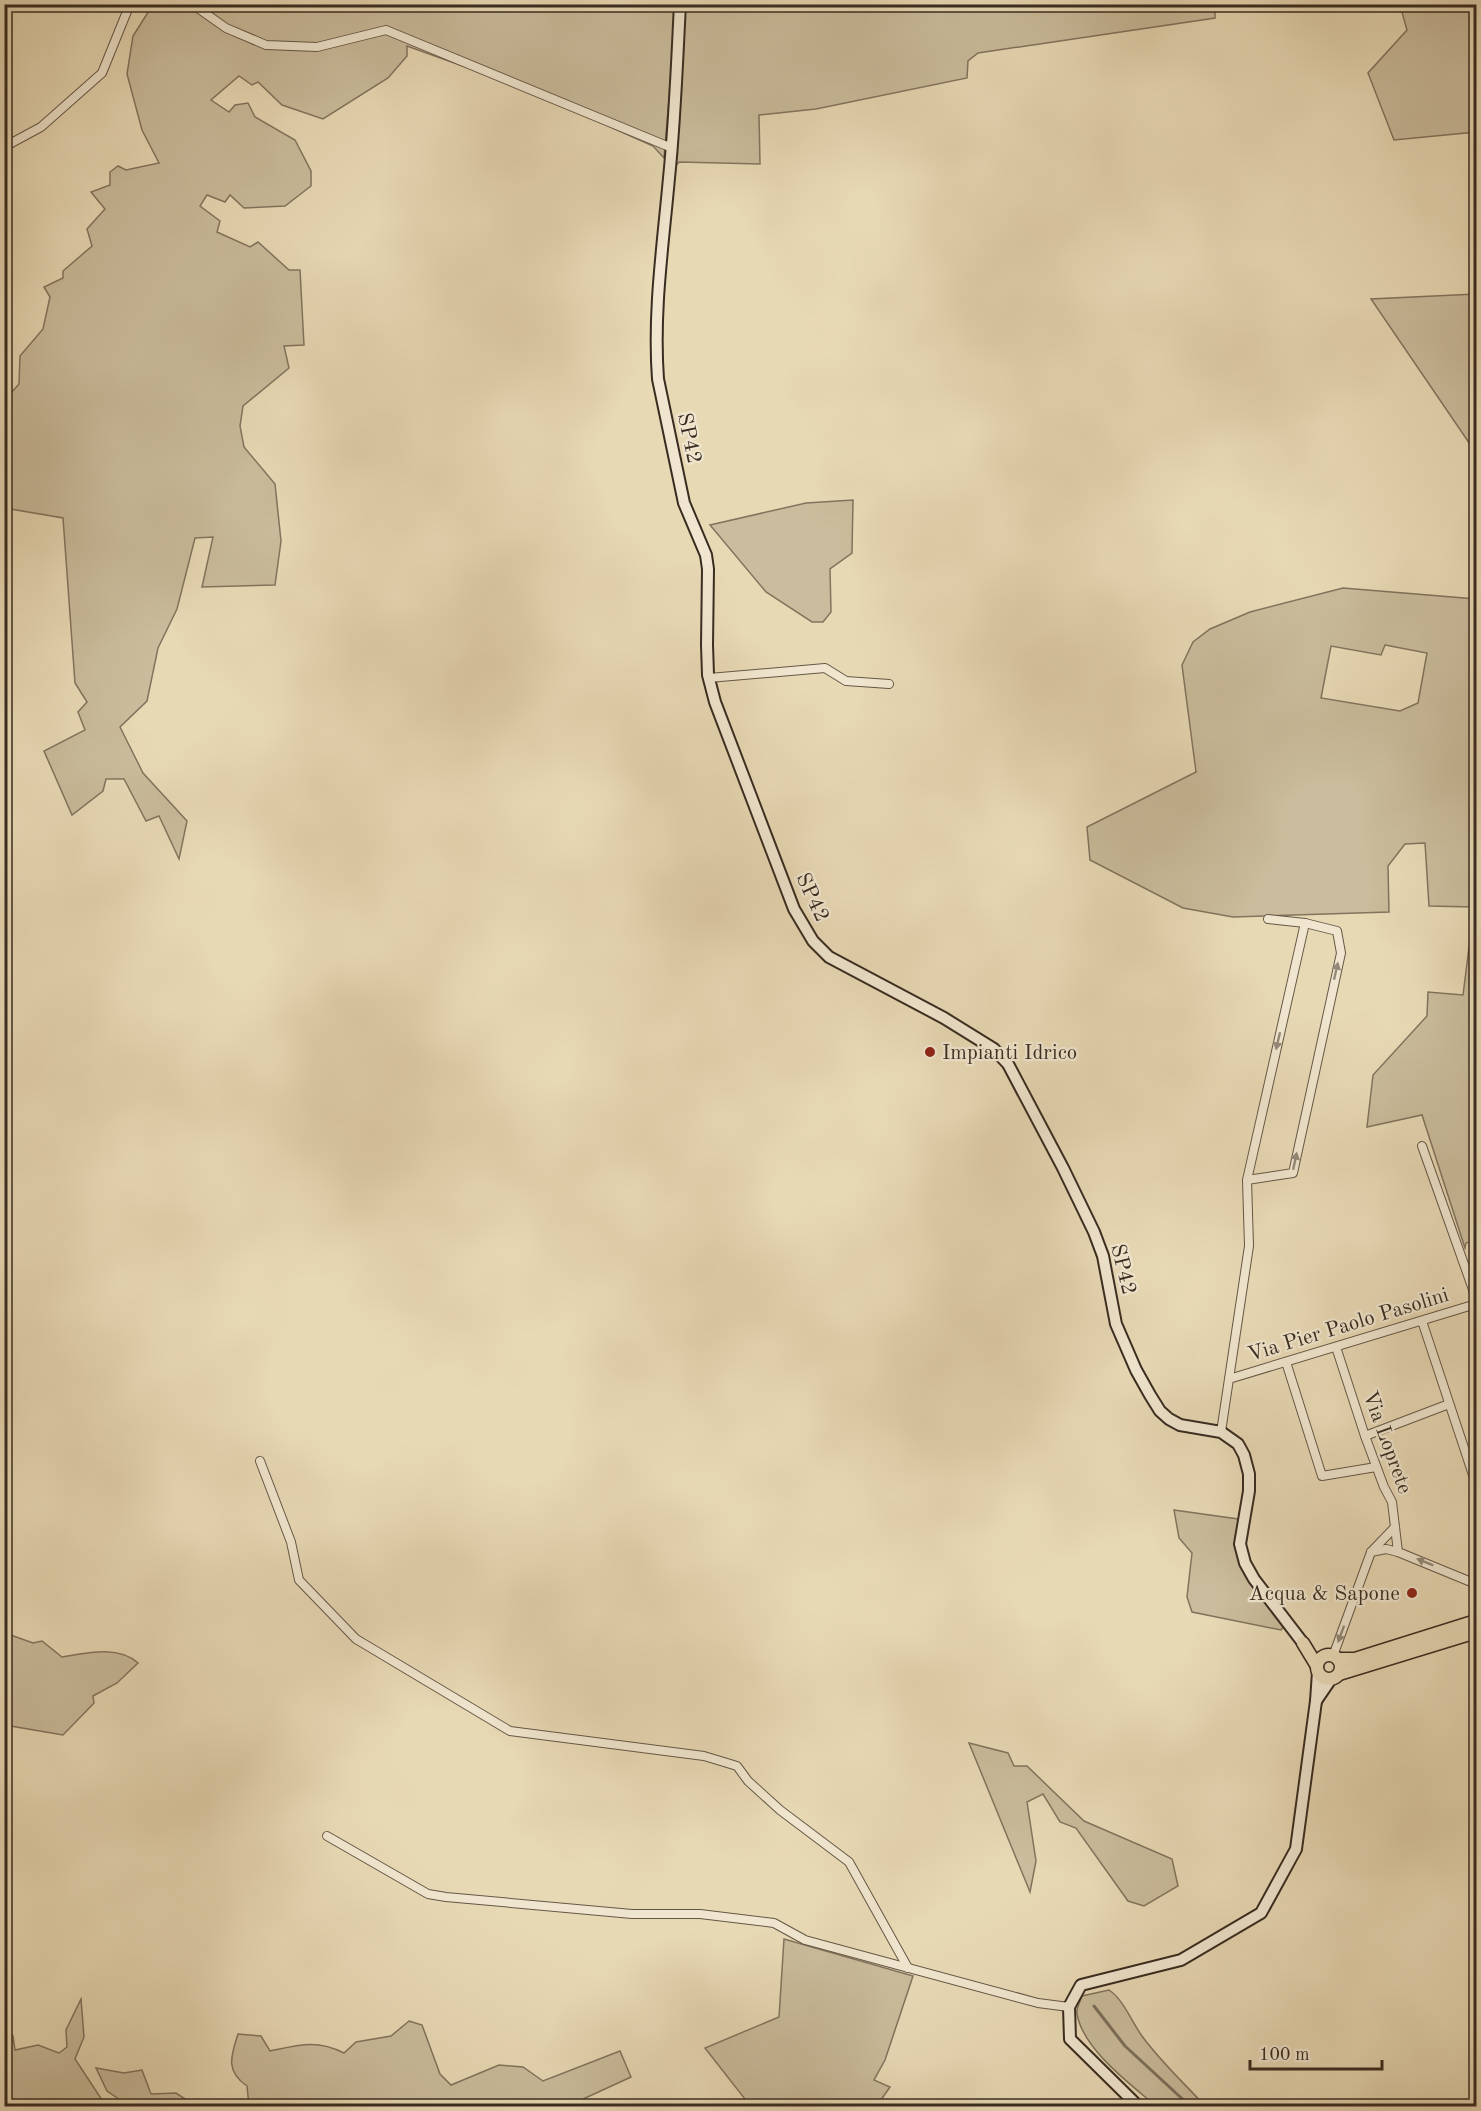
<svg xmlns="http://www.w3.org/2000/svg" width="1481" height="2111" font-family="'Old Standard TT',serif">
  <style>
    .green { fill: #cabc9c; stroke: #82745e; stroke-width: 1.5; fill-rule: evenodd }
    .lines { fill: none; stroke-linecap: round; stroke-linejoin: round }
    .stream { stroke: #7e705c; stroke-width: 3 }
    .street-casing { stroke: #655746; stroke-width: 10 }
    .secondary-casing { stroke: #392c21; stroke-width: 14 }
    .primary-casing { stroke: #392c21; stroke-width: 15 }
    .street { stroke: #f0e6cf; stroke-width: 8 }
    .secondary { stroke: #f0e6cf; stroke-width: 10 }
    .primary { stroke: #e8d9b5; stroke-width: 12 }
    .oneway { fill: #948978 }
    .poi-dot { fill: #8f2418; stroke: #f0e6cf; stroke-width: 2 }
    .labels { text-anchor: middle; stroke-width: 4.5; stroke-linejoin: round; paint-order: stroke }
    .street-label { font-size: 21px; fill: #392c21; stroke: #f0e6cf }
    .poi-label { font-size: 21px; fill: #392c21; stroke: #f0e6cf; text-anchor: start }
  </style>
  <rect width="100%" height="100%" fill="#e8d9b5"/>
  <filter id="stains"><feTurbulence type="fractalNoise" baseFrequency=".00333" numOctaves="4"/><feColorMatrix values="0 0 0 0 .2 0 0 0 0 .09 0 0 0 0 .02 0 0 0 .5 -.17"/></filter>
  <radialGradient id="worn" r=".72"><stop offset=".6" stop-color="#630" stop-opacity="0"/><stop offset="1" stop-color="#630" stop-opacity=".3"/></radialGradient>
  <g class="green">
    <polygon points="151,5 677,5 664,158 653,146 521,87 407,46 407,56 388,78 323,119 282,105 258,82 252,85 239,76 211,100 229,112 235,105 248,103 255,117 295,140 311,171 311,186 285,206 244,208 230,195 225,202 207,195 200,206 220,221 217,232 250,247 258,242 289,270 300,270 304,345 284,346 289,368 243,406 240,426 244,447 275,484 281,541 275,585 202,587 213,537 195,538 177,609 158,648 147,701 120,727 143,773 187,821 179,859 159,816 146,821 124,779 106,779 103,791 72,815 44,751 85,730 78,712 87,702 75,683 63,518 5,508 4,401 19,384 20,356 43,329 50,297 44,287 63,278 63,271 92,246 87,229 105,209 91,192 110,185 110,172 118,166 126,170 159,163 142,130 127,74 133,36 152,6"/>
    <polygon points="684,5 1215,5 1215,18 978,53 968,61 967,78 816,109 759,115 760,164 679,162 673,169"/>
    <polygon points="1400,5 1476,5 1476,132 1394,140 1368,73 1407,30"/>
    <polygon points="1476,294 1476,453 1371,299"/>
    <polygon points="853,500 852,553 830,569 831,612 823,622 812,622 766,592 710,525 806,503"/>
    <path d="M1343,588l133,11v641l-10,3 -1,5 -43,-133 -55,12 6,-52 54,-59 1,-24 35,3 11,-88 -45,-1 -4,-63 -20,1 -17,22 1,46 -156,5 -50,-9 -93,-48 -3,-33 109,-55 -14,-107 11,-23 17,-13 40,-17zM1385,645l42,8 -9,50 -18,8 -79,-13 10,-52 50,9z"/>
    <polygon points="1174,1510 1238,1519 1238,1560 1284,1626 1281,1630 1192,1612 1187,1597 1192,1553 1179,1538"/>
    <path d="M5,1633l28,10 9,-2 20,16c24,-4 56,-12 76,6l-21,20 -24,13 1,7 -31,32 -58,-10z"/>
    <polygon points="969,1743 1008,1753 1014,1766 1027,1766 1084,1821 1172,1859 1178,1886 1144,1906 1128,1901 1076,1828 1060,1822 1043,1794 1027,1802 1036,1861 1030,1892"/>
    <polygon points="784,1939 913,1976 885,2060 874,2080 890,2087 878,2104 872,2106 741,2106 745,2099 705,2048 779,2017"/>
    <path d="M1109,1990c15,10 22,31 33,46 18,25 42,47 63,70h-49c-26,-22 -73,-57 -79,-92 -1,-6 3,-12 5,-18z"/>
    <polygon points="81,1999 84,2037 75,2059 106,2106 5,2106 5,2028 13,2036 15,2050 38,2045 59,2053 67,2047 66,2030"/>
    <path d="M409,2021l13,4 18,49 11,11 48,-20 24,2 20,14 77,-30 11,26 -63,29h-319l-2,-20c-22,-15 -16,-30 -9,-52l23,2 9,15c28,-6 47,-12 74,2l12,-11 35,-6z"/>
    <polygon points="96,2068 124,2073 142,2070 151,2094 176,2093 196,2106 129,2106 107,2091"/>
  </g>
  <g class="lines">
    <polyline class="stream" points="1094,2006 1125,2046 1190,2106"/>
    <defs>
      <g id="street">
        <polyline points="192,4 226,28 266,45 317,47 386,30 672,148"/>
        <polyline points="4,147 41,127 102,73 130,4"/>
        <polyline points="709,678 825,668 846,681 889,684"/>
        <polyline points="1268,919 1305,923"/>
        <polyline points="1422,1146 1476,1298"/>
        <polyline points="1422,1321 1474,1478"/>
        <polyline points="1336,1347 1365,1436 1384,1487 1392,1502 1398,1552"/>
        <polyline points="1286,1362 1322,1476 1376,1467"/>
        <polyline points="1229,1379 1476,1304"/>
        <polyline points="1221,1432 1249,1246 1247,1180 1305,923 1337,931 1341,953 1293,1173 1247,1180"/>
        <polyline points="1365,1436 1449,1404"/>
        <polyline points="260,1461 291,1542 299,1580 356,1639 510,1731 704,1756 737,1766 748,1781 780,1810 849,1862 908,1968"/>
        <polyline points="1371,1552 1386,1549 1398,1552 1476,1584"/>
        <polyline points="1333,1656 1371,1552 1395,1527"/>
        <polyline points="327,1836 428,1894 446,1897 632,1914 700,1914 774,1923 805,1940 1038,2003 1069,2007"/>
      </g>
      <g id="secondary">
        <path d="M680,4c-3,58 -5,116 -11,174 -6,67 -16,134 -11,201l26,124 22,52 2,14 -1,76 1,30 7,27 79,207 19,32 16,16 115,61 50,31 14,15 55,104 31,64 9,24 13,68 20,46 14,25 10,16 9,8 11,6 41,7 17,12 6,11 5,19v17l-9,53 5,19 9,16 49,64"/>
        <polyline points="1316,1701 1331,1679"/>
        <polyline points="1138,2106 1070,2039 1069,2007 1081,1985 1181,1960 1261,1913 1296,1849 1316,1701 1318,1672"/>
      </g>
      <g id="primary">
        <polyline points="1303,1643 1317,1666"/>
        <circle cx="1329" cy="1667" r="12"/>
        <polyline points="1338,1659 1355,1659 1476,1621"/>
        <polyline points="1339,1674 1476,1632"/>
      </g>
    </defs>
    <use href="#street" class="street-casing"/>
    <use href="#secondary" class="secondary-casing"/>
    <use href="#primary" class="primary-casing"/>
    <use href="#street" class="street"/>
    <use href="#secondary" class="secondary"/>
    <use href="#primary" class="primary"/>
  </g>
  <defs><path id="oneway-solid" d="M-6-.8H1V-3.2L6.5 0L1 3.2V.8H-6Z" transform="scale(1.5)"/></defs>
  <g class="oneway">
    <use href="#oneway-solid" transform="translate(1336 971) rotate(-77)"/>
    <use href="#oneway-solid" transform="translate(1278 1041) rotate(103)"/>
    <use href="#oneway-solid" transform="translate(1295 1161) rotate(-78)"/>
    <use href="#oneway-solid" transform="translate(1425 1562) rotate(-158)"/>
    <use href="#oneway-solid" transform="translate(1341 1634) rotate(110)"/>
  </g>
  <g class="poi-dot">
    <circle cx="930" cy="1052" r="6"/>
    <circle cx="1412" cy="1593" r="6"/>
  </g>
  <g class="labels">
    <g class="street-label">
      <text transform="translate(690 438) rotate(78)" y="7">SP42</text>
      <text transform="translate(813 897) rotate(65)" y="7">SP42</text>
      <text transform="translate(1124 1269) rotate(76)" y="7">SP42</text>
      <text transform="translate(1348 1324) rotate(-17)" y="7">Via Pier Paolo Pasolini</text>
      <text transform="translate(1388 1442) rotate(70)" y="7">Via Loprete</text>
    </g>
    <g class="poi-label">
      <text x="942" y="1059">Impianti Idrico</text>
      <text x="1400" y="1600" text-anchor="end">Acqua &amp; Sapone</text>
    </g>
  </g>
  <rect width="1481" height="2111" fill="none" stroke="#e8d9b5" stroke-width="24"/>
  <rect x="6" y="6" width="1469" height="2099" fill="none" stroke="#392c21" stroke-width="3"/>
  <rect x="12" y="12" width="1457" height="2087" fill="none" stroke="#392c21" stroke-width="1.5"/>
  <path d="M1250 2060v9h132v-9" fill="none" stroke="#392c21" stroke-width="3"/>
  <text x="1259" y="2060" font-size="18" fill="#392c21" stroke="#f0e6cf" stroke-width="4.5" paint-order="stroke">100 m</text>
  <rect width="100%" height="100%" filter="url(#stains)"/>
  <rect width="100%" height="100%" fill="url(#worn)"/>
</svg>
